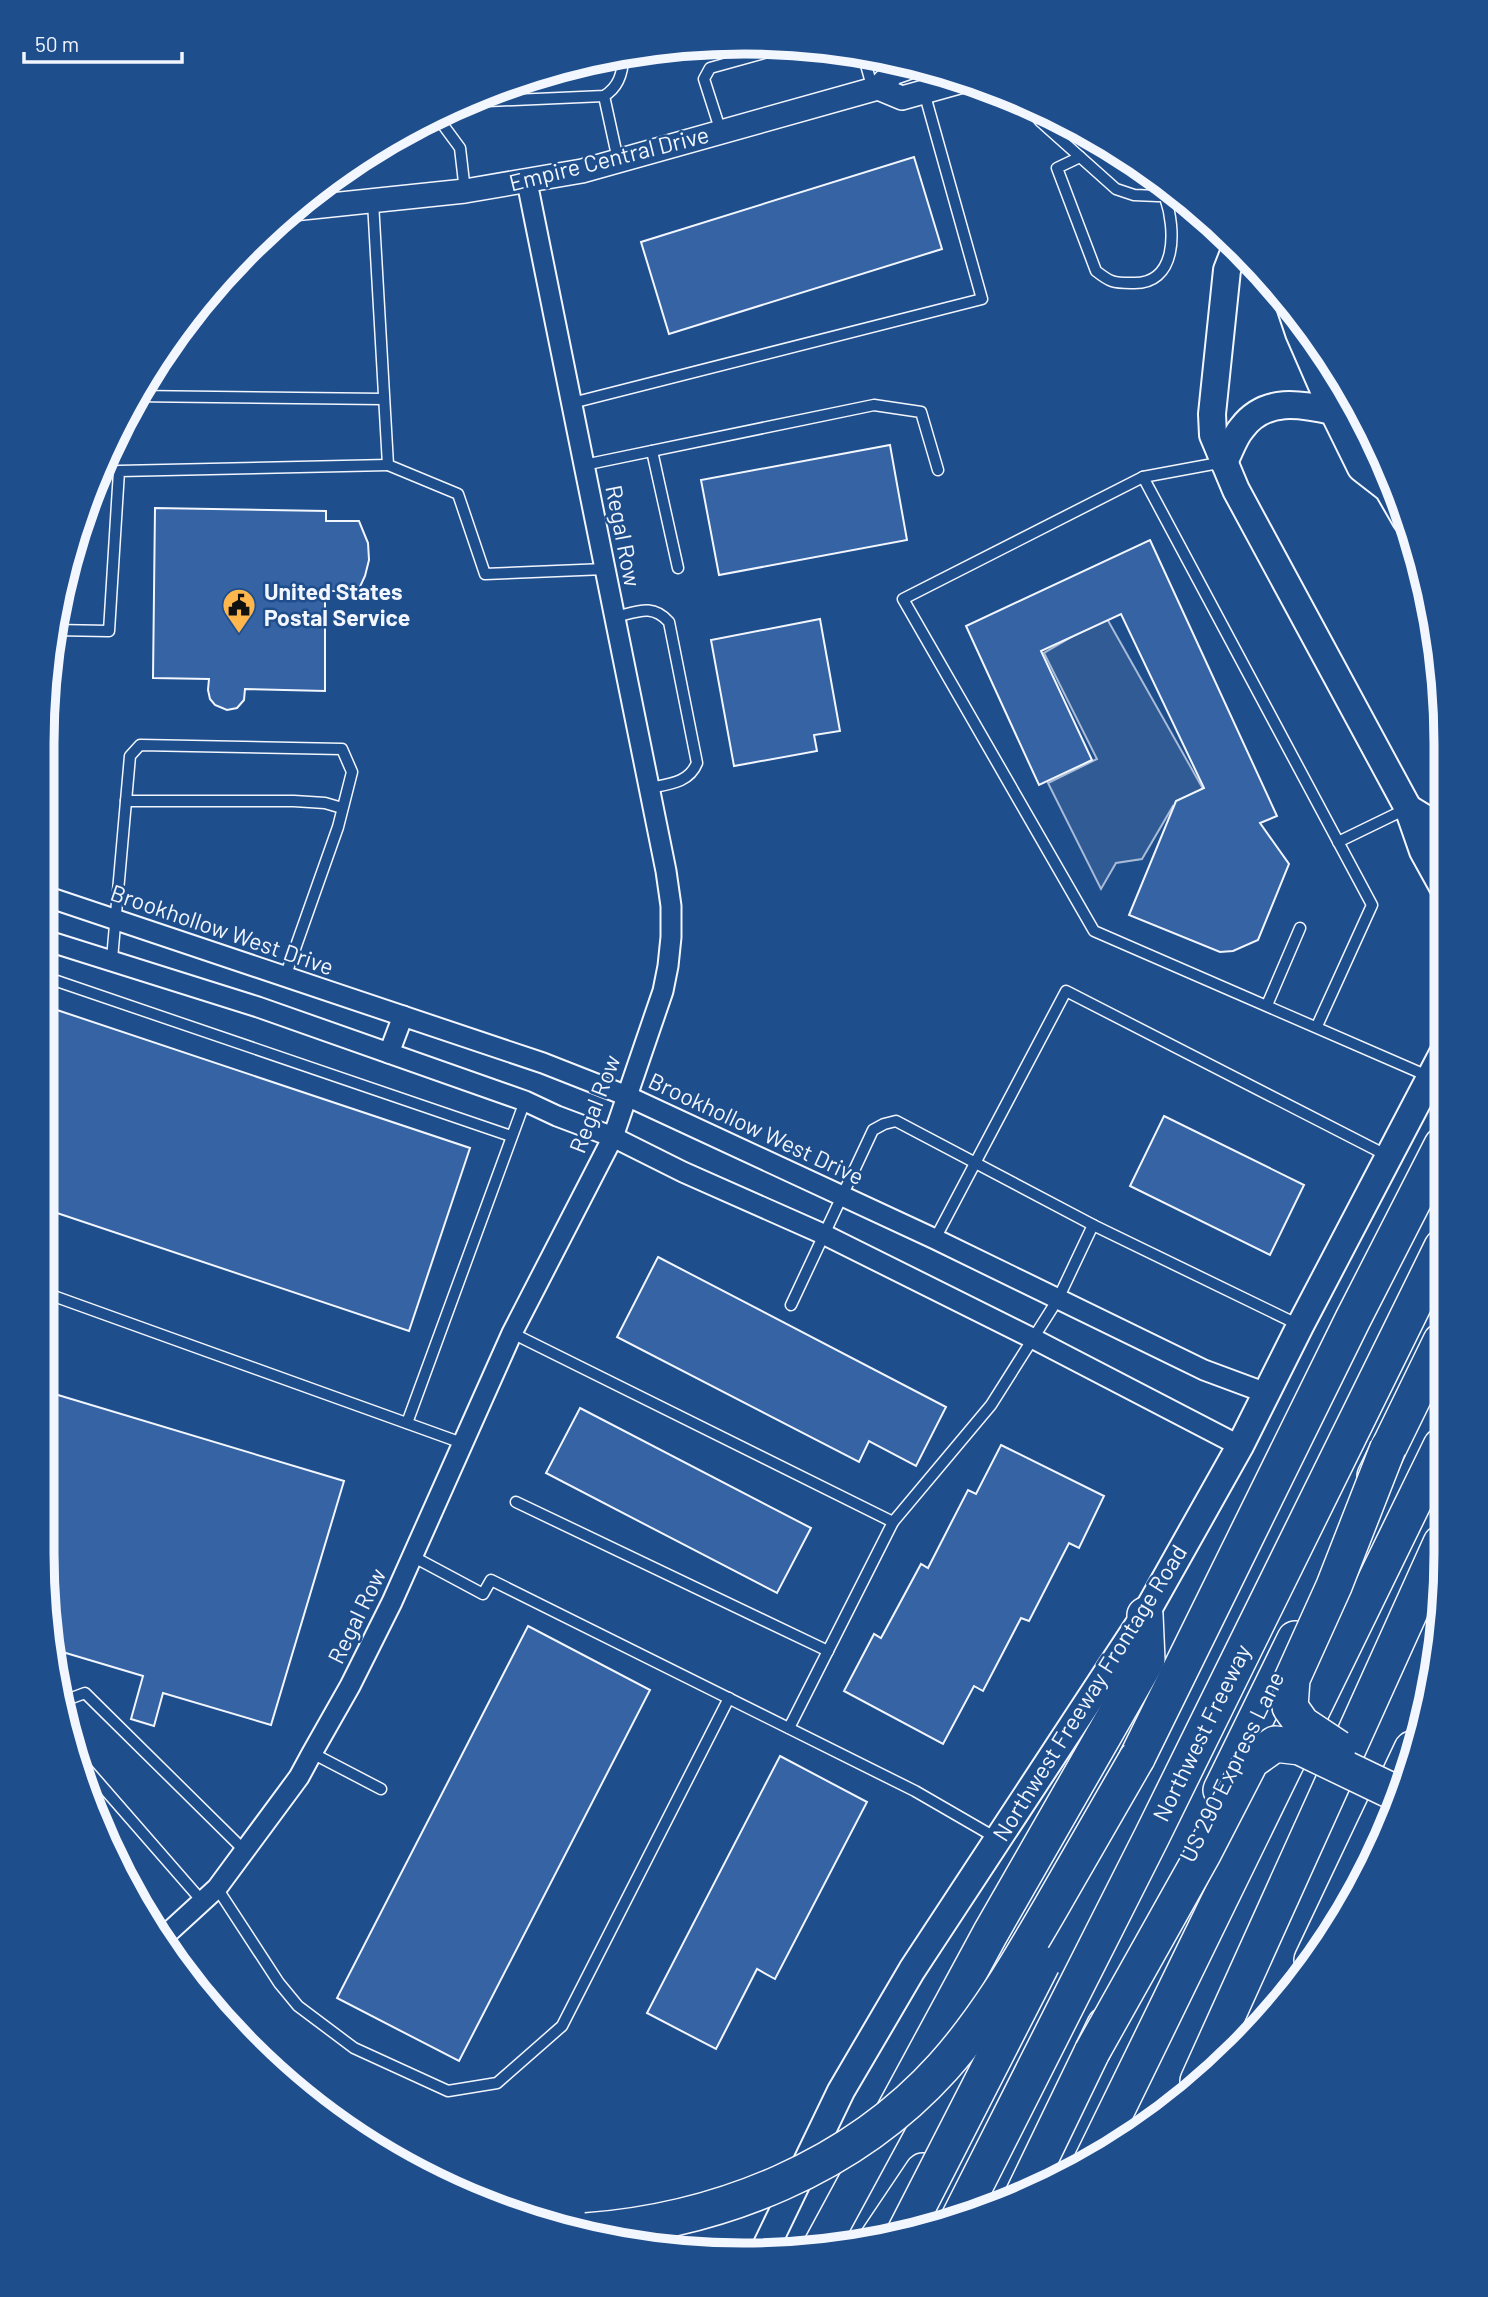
<svg xmlns="http://www.w3.org/2000/svg" width="1488" height="2297" font-family="Barlow,sans-serif">
  <style>
    .built { fill: #305b95; stroke: #a8bbd7; stroke-width: 2 }
    .building { fill: #3563a3; stroke: #f2f6ff; stroke-width: 2 }
    .lines { fill: none; stroke-linecap: round; stroke-linejoin: round }
    .service-casing { stroke: #f2f6ff; stroke-width: 13 }
    .minor-casing { stroke: #f2f6ff; stroke-width: 23 }
    .tertiary-casing { stroke: #f2f6ff; stroke-width: 26 }
    .secondary-casing { stroke: #f2f6ff; stroke-width: 30 }
    .motorway-casing { stroke: #f2f6ff; stroke-width: 38 }
    .service { stroke: #1f4e8c; stroke-width: 10 }
    .minor { stroke: #1f4e8c; stroke-width: 19 }
    .tertiary { stroke: #1f4e8c; stroke-width: 23 }
    .secondary { stroke: #1f4e8c; stroke-width: 26 }
    .motorway { stroke: #1f4e8c; stroke-width: 35 }
    .motorway-bridge-casing { stroke: #f2f6ff; stroke-width: 38; stroke-linecap: butt }
    .motorway-bridge { stroke: #1f4e8c; stroke-width: 35 }
    .labels { text-anchor: middle; stroke-width: 5; stroke-linejoin: round; paint-order: stroke }
    .street-label { font-size: 23px; fill: #f2f6ff; stroke: #1f4e8c }
    .poi-label { font-size: 23px; font-weight: bold; fill: #f2f6ff; stroke: #1f4e8c; text-anchor: start }
    .rim { fill: none; stroke: #f2f6ff; stroke-width: 9 }
  </style>
  <rect width="100%" height="100%" fill="#1f4e8c"/>
  <polygon class="built" points="1106,617 1207,796 1190,810 1173,806 1142,859 1116,863 1101,889 1048,783 1097,759 1044,653"/>
  <g class="building">
    <polygon points="914,157 942,249 669,334 641,242"/>
    <polygon points="890,445 907,540 719,575 701,480"/>
    <polygon points="155,508 326,511 326,521 359,521 368,543 369,560 365,576 358,591 325,591 325,691 245,689 244,700 237,708 227,710 215,705 210,699 208,690 209,679 153,678"/>
    <polygon points="1150,540 1277,816 1260,823 1289,864 1258,940 1233,951 1220,952 1129,915 1176,801 1204,788 1121,614 1041,651 1092,760 1039,785 966,626"/>
    <polygon points="820,619 840,731 814,735 817,751 734,766 711,640"/>
    <polygon points="48,1007 470,1148 409,1331 48,1210"/>
    <polygon points="1164,1116 1304,1185 1270,1255 1130,1186"/>
    <polygon points="658,1257 946,1407 916,1466 869,1441 859,1462 617,1337"/>
    <polygon points="48,1392 344,1481 271,1725 163,1693 154,1726 131,1719 143,1676 49,1648"/>
    <polygon points="580,1408 811,1528 777,1593 546,1473"/>
    <polygon points="1001,1445 1104,1496 1079,1548 1069,1543 1029,1621 1021,1618 983,1691 974,1686 943,1744 844,1691 874,1634 881,1638 921,1564 928,1568 968,1490 976,1494"/>
    <polygon points="528,1626 650,1690 459,2061 337,1998"/>
    <polygon points="780,1756 867,1802 775,1979 757,1969 716,2049 647,2013"/>
  </g>
  <g class="lines">
    <defs>
      <g id="service">
        <polyline points="863,54 873,90"/>
        <polyline points="604,96 618,160"/>
        <path d="M466,102l138,-6c15,-9 19,-23 19,-40"/>
        <polyline points="1027,105 1041,122 1116,189 1134,195 1181,197"/>
        <polyline points="435,114 460,148 465,191"/>
        <polyline points="721,132 704,79 710,68 789,46"/>
        <path d="M1080,157l-23,11 39,103c14,11 17,12 35,12 47,3 45,-54 34,-86"/>
        <polyline points="373,202 388,465 458,494 485,574 605,569"/>
        <polyline points="134,396 383,399"/>
        <polyline points="572,403 982,299 924,92"/>
        <polyline points="652,451 678,568"/>
        <polyline points="1224,462 1143,477 903,599 1094,931 1430,1077"/>
        <polyline points="584,465 874,405 921,412 938,470"/>
        <polyline points="1143,477 1372,905 1317,1026"/>
        <path d="M615,617c22,-5 37,-14 54,5l28,141c-8,20 -28,21 -48,25"/>
        <polyline points="54,630 109,631 119,471 388,465"/>
        <polyline points="126,801 294,801 325,803 342,808"/>
        <polyline points="1338,842 1408,808"/>
        <polyline points="112,959 130,756 140,745 342,749 352,772 338,827 285,977"/>
        <polyline points="48,978 511,1136"/>
        <polyline points="1267,1005 1300,928"/>
        <polyline points="935,1239 1066,991 1386,1155"/>
        <polyline points="48,1294 462,1443"/>
        <polyline points="791,1305 873,1130 884,1124 896,1121 1093,1225 1299,1325"/>
        <polyline points="512,1333 893,1522"/>
        <polyline points="407,1423 525,1101"/>
        <polyline points="516,1502 828,1651"/>
        <polyline points="412,1556 483,1594 491,1580 915,1791 998,1839"/>
        <polyline points="61,1702 85,1693 244,1850"/>
        <polyline points="789,1728 893,1522 991,1405 1058,1299 1093,1225"/>
        <polyline points="73,1753 202,1901"/>
        <polyline points="312,1753 381,1789"/>
        <polyline points="217,1888 279,1983 298,2006 354,2048 448,2091 497,2083 562,2026 729,1698"/>
      </g>
      <g id="minor">
        <polyline points="48,897 543,1063 627,1096 935,1239 1204,1370 1266,1393"/>
        <polyline points="48,941 258,1007 525,1101 557,1116 613,1137 683,1172 823,1234 1032,1338 1240,1446"/>
        <polyline points="389,1053 403,1016"/>
        <polyline points="159,1941 217,1888 299,1777 312,1753 350,1686 392,1602 512,1333 613,1137 663,991 668,966 671,937 671,906 666,871 527,182"/>
      </g>
      <g id="tertiary">
        <polyline points="878,88 902,98 970,79"/>
        <polyline points="293,209 465,191 582,171 878,88 893,73 913,66"/>
      </g>
      <g id="secondary">
        <polyline points="1236,247 1227,270 1212,414 1213,435 1236,490 1408,808 1423,851 1444,889"/>
        <polyline points="1289,303 1299,333 1333,411 1361,468 1388,489 1406,520"/>
        <path d="M1224,462c6,-11 10,-25 18,-34 23,-31 59,-24 91,-17"/>
        <polyline points="1408,808 1444,830"/>
        <polyline points="764,2251 841,2091 912,1970 1145,1615 1240,1446 1300,1326 1443,1053"/>
      </g>
      <g id="motorway">
        <polyline points="1375,1476 1441,1341"/>
        <polyline points="1137,1758 1353,1319 1442,1145"/>
        <polyline points="1221,1790 1295,1639"/>
        <polyline points="1312,1960 1412,1749"/>
        <polyline points="1198,2081 1441,1543"/>
        <polyline points="1092,2161 1441,1446"/>
        <polyline points="1023,2195 1105,2025"/>
        <polyline points="959,2218 1152,1836 1442,1247"/>
        <polyline points="876,2241 923,2171"/>
        <polyline points="819,2250 990,1934 1147,1660 1145,1615"/>
      </g>
    </defs>
    <use href="#service" class="service-casing"/>
    <use href="#minor" class="minor-casing"/>
    <use href="#tertiary" class="tertiary-casing"/>
    <use href="#secondary" class="secondary-casing"/>
    <use href="#motorway" class="motorway-casing"/>
    <use href="#service" class="service"/>
    <use href="#minor" class="minor"/>
    <use href="#tertiary" class="tertiary"/>
    <use href="#secondary" class="secondary"/>
    <use href="#motorway" class="motorway"/>
    <defs>
      <g id="motorway-bridge">
        <polyline points="1338,1748 1302,1724 1290,1707 1292,1679 1334,1586 1388,1448"/>
        <polyline points="1092,2052 1203,1854 1251,1761 1275,1744 1300,1747 1400,1795"/>
        <path d="M586,2231c134,-10 267,-64 357,-164 43,-48 75,-103 107,-158 29,-51 58,-101 87,-151"/>
        <polyline points="903,2236 1042,1964"/>
      </g>
    </defs>
    <use href="#motorway-bridge" class="motorway-bridge-casing"/>
    <use href="#motorway-bridge" class="motorway-bridge"/>
  </g>
  <defs>
    <symbol id="civic-pin" viewBox="-11 -11 22 30"><path d="M0 17L-7.5 6A9.5 9.5 0 1 1 7.5 6Z" fill="#ffb74d" stroke="#1f4e8c"/><path d="M-.6-6.5H3V-4.5H.6V-3L4-1V1h2V6H-6V1h2V-1L-.6-3ZM-1.2 2.5V6h2.4V2.5Z" fill="#111"/></symbol>
  </defs>
  <g fill-rule="evenodd">
    <use href="#civic-pin" x="220" y="586" width="38" height="52"/>
  </g>
  <g class="labels">
    <g class="street-label">
      <text transform="translate(609 159) rotate(-14)" y="8">Empire Central Drive</text>
      <text transform="translate(623 536) rotate(79)" y="8">Regal Row</text>
      <text transform="translate(222 930) rotate(19)" y="8">Brookhollow West Drive</text>
      <text transform="translate(595 1104) rotate(-69)" y="8">Regal Row</text>
      <text transform="translate(756 1129) rotate(25)" y="8">Brookhollow West Drive</text>
      <text transform="translate(357 1616) rotate(-64)" y="8">Regal Row</text>
      <text transform="translate(1090 1693) rotate(-58)" y="8">Northwest Freeway Frontage Road</text>
      <text transform="translate(1202 1733) rotate(-64)" y="8">Northwest Freeway</text>
      <text transform="translate(1232 1767) rotate(-64)" y="8">US 290 Express Lane</text>
    </g>
    <g class="poi-label">
      <text x="264" y="600">United States<tspan x="264" dy="26">Postal Service</tspan></text>
    </g>
  </g>
  <path d="M0 0H1488V2297H0ZM744 54H744A690 690 0 0 1 1434 744V1553A690 690 0 0 1 744 2243H744A690 690 0 0 1 54 1553V744A690 690 0 0 1 744 54Z" fill="#1f4e8c" fill-rule="evenodd"/>
  <path class="rim" d="M744 54H744A690 690 0 0 1 1434 744V1553A690 690 0 0 1 744 2243H744A690 690 0 0 1 54 1553V744A690 690 0 0 1 744 54Z"/>
  <path d="M24 52v10h158v-10" fill="none" stroke="#f2f6ff" stroke-width="3.5"/>
  <text x="35" y="52" font-size="21" fill="#f2f6ff" stroke="#1f4e8c" stroke-width="5" paint-order="stroke">50 m</text>
</svg>
